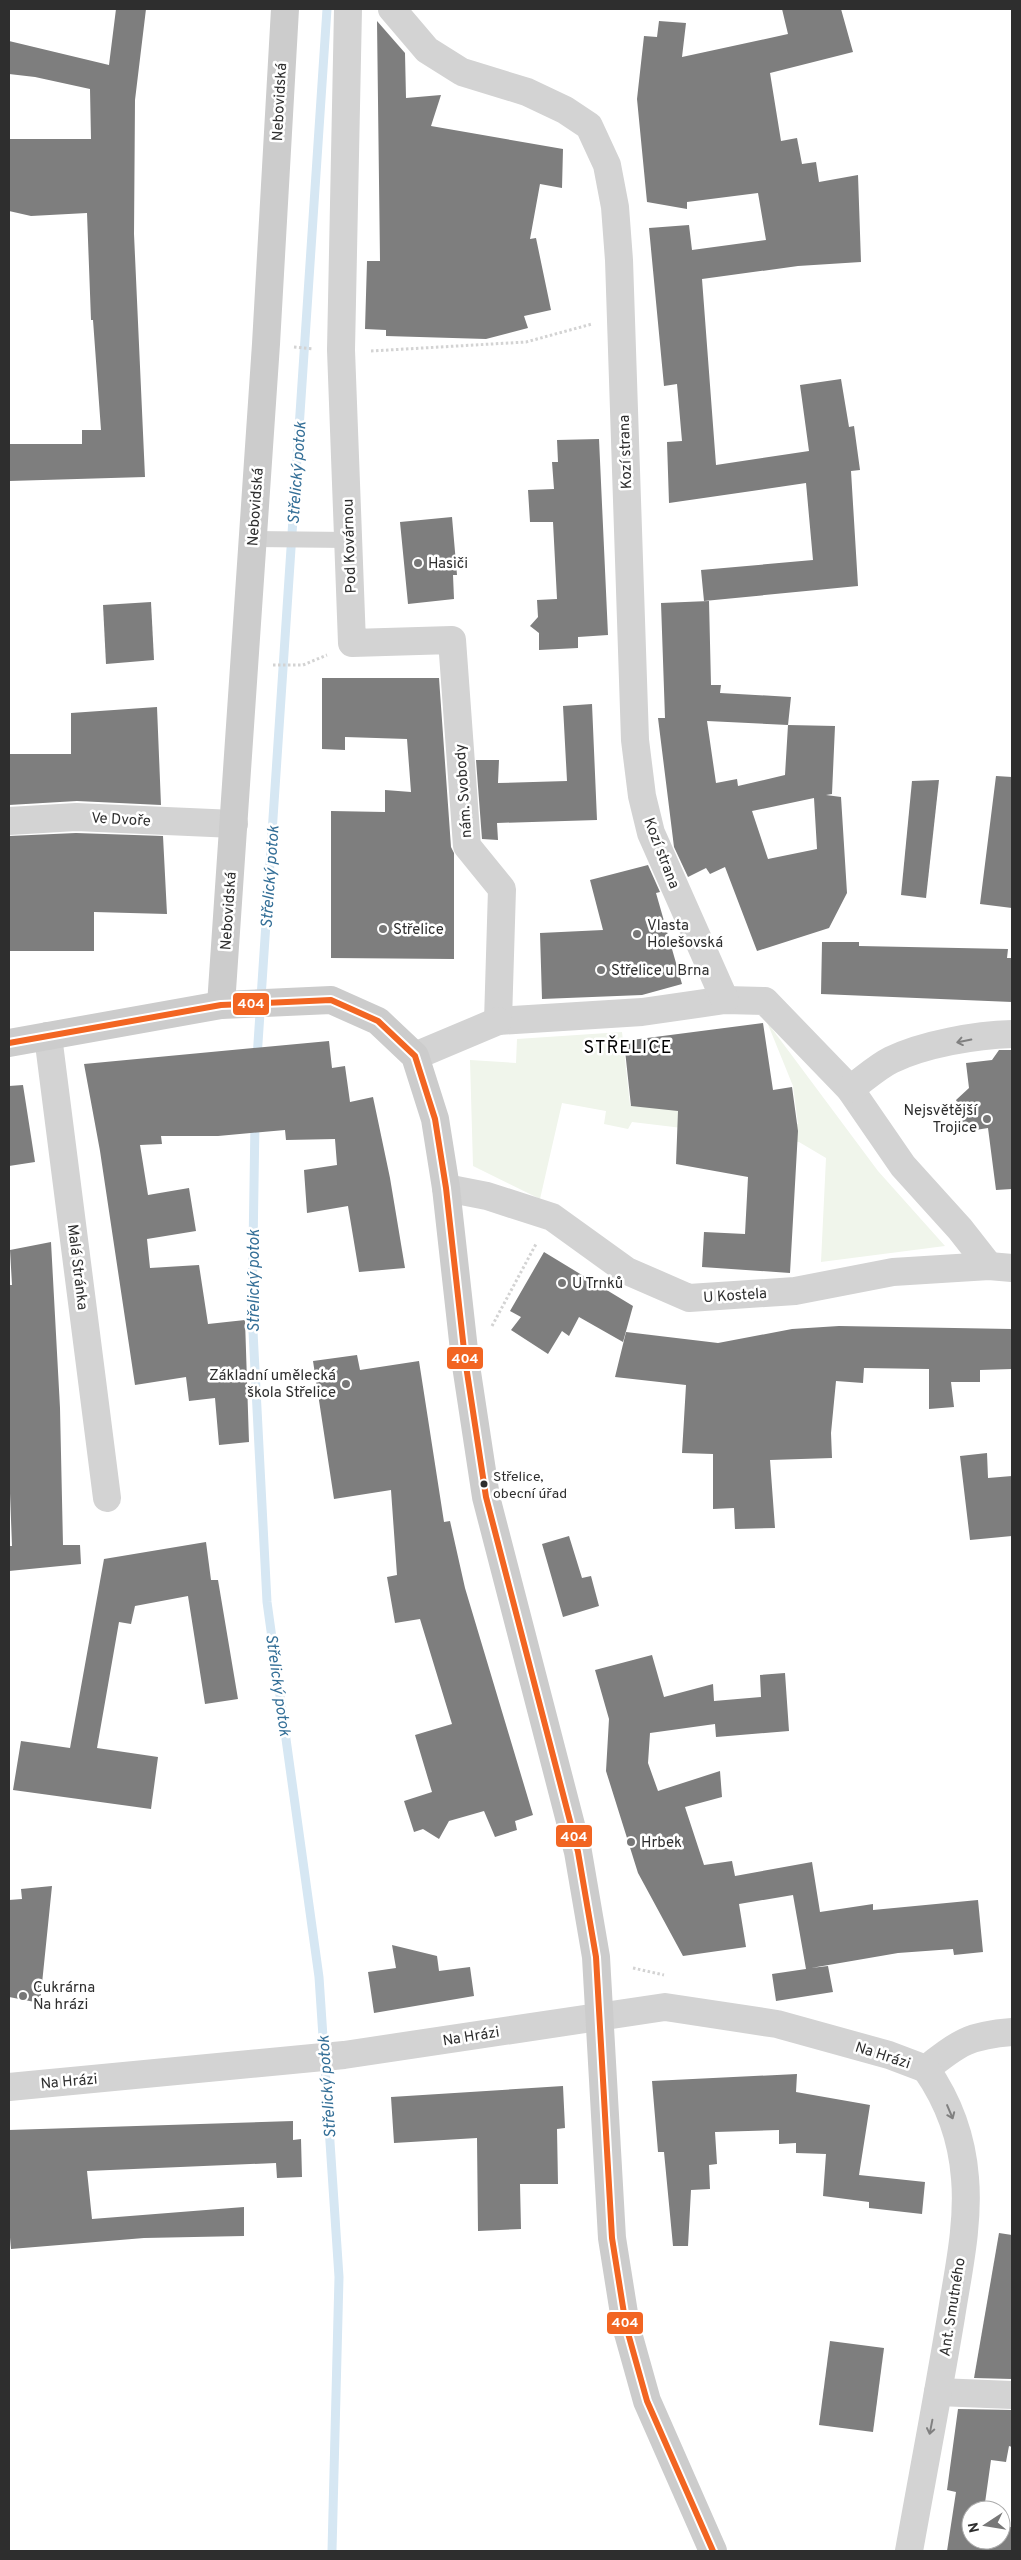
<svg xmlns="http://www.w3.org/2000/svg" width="1021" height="2560" font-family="Overpass,sans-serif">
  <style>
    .green { fill: #f0f5eb }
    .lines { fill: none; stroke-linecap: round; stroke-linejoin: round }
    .stream { stroke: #d6e7f3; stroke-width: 9 }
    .building { fill: #7e7e7e; fill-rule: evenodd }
    .path { stroke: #d3d3d3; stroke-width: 3; stroke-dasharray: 2.5 2.5; stroke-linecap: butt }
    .lane { stroke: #d3d3d3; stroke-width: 16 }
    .street { stroke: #d3d3d3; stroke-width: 28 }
    .secondary { stroke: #ccc; stroke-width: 28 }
    .bus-1-casing { stroke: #fff; stroke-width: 10 }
    .bus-1 { stroke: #f26522; stroke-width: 6 }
    .oneway { stroke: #808080 }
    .poi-dot { fill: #777; stroke: #fff; stroke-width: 2 }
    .bus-dot { fill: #2e2e2e; stroke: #fff; stroke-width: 2 }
    .labels { text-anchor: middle; stroke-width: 5; stroke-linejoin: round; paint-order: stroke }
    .bus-label { font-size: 14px; fill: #2e2e2e; stroke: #fff; text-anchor: start }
    .street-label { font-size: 15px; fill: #2e2e2e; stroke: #fff }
    .poi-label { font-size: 15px; fill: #2e2e2e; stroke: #fff; text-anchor: start }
    .water-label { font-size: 16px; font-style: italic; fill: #346f97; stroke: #fff }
    .quarter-label { font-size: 18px; letter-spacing: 1px; fill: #000; stroke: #fff }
    .line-badge { stroke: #fff; stroke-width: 2 }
    .badge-label { font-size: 14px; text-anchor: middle; font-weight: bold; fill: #fff }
  </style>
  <rect width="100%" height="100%" fill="#fff"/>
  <polygon class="green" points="767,1022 878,1171 945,1246 821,1262 826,1158 799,1142 632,1122 628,1129 604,1124 606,1111 562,1103 540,1199 473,1166 470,1060 516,1063 517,1039 622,1032 630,1105 798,1124 793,1086"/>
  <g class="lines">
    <g class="stream">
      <polyline points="257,1058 327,9"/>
      <polyline points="255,1121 252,1312 267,1602 319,1977 339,2277 332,2551"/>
    </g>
  </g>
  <g class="building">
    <polygon points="116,9 146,9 135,100 134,234 145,477 9,481 9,444 82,444 82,430 101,430 93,320 91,320 87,213 31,216 9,211 9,139 91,139 90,89 35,77 9,74 9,41 109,65"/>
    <polygon points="782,9 841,9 853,52 770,73 781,141 797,138 802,164 816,162 819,182 858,175 861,262 798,266 702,279 716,465 809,451 800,385 841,379 849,427 854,426 860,470 851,471 858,586 704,601 701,570 813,560 806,483 669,503 667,442 682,441 677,384 664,386 649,228 689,225 692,250 766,240 758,193 687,202 687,209 647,202 637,99 644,36 657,37 659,21 686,23 682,57 788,34"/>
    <polygon points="377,21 405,53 406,98 441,95 431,126 563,149 562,188 540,184 530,239 536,238 551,310 524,316 528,328 486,339 386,336 386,330 365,329 367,261 380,261"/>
    <polygon points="599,439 608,635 578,637 578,648 539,650 539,633 530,626 538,617 537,600 557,599 553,522 530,522 528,490 554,489 552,462 558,462 557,440"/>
    <polygon points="452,517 457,575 453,575 454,599 408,604 400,522"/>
    <path d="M709,601l2,84h10l-1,8 71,4 -3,28 47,1 -3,68 -6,1 15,2 6,96 -18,35 -72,23 -32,-84 -15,7 -4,-6 -18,9 -14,-30 -16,-129h7l-4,-115zM707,721l81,4 -3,50 -47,11 -1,-7 -21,4zM814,798l3,51 -49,10 -16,-48z"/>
    <polygon points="151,602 154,660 106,664 103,605"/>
    <polygon points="322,678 439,678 451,847 454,853 454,959 331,958 331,811 385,812 385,790 411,792 407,739 345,737 345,750 322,749"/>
    <polygon points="592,704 597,820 497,823 498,840 482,839 476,760 499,760 498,783 567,781 563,706"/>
    <polygon points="157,707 161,805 77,801 9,805 9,754 71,754 71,713"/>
    <polygon points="996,776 1012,777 1012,908 980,904"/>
    <polygon points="939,780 926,898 901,895 912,781"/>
    <polygon points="76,833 163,836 167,914 94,912 94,951 9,951 9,836"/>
    <polygon points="648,865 660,892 656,893 682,984 642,995 542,999 540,933 603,930 590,880"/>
    <polygon points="822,942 859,942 859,946 1008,949 1007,958 1012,958 1012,1002 821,994"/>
    <polygon points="763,1023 773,1090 792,1087 798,1131 790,1273 702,1267 704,1232 745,1234 748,1177 676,1164 678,1111 631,1106 624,1041"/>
    <polygon points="329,1041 332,1068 345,1066 350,1102 373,1097 390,1178 405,1268 359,1272 348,1206 307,1213 304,1170 337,1165 335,1139 286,1140 285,1130 218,1136 161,1136 162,1144 140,1145 148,1195 189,1188 196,1231 147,1239 150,1268 199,1265 208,1324 245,1320 249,1442 219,1445 215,1398 189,1401 186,1377 135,1385 100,1151 84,1064"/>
    <polygon points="999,1050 1012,1050 1012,1189 996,1190 988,1128 963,1132 961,1110 956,1100 969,1088 966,1063 992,1060"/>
    <polygon points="23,1085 35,1162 9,1166 9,1086"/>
    <polygon points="51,1242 60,1408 63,1545 80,1545 81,1564 9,1571 9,1546 12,1546 9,1467 9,1285 12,1285 10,1250"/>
    <polygon points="544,1252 633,1306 623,1342 579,1317 569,1336 562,1331 548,1354 511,1330 521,1317 510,1311"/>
    <polygon points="839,1326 1012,1329 1012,1369 980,1370 980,1382 951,1382 954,1407 929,1409 929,1369 864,1368 863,1383 836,1381 831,1433 832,1458 770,1460 775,1528 735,1529 734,1508 713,1509 713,1454 682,1453 686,1385 615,1377 626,1332 718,1343 792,1329"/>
    <polygon points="357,1355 360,1370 419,1361 444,1522 450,1521 465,1588 533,1815 515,1821 517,1830 495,1837 484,1811 449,1821 439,1839 423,1829 414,1832 404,1801 432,1792 415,1735 452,1724 420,1619 395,1623 387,1577 397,1575 391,1490 334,1499 313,1361"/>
    <polygon points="987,1453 988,1478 1012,1476 1012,1536 970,1540 960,1456"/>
    <polygon points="569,1536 582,1578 591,1576 599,1606 563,1617 542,1544"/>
    <polygon points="206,1542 211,1580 218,1580 238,1699 205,1704 188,1596 135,1606 131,1624 119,1622 97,1748 158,1757 151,1809 13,1790 21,1741 70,1748 104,1559"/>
    <polygon points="652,1655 664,1697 713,1684 714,1701 761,1697 760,1675 785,1673 789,1731 716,1737 715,1724 650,1733 648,1763 658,1791 720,1771 722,1797 685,1807 704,1865 732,1861 735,1876 812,1862 820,1912 873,1904 873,1910 978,1900 983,1952 954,1955 953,1949 898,1953 811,1968 828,1966 833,1992 776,2001 772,1974 806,1969 793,1895 739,1904 746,1947 683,1956 638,1873 606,1771 609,1719 595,1670"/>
    <polygon points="52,1886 40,2003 9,1997 9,1900 22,1899 21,1889"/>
    <polygon points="392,1945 437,1956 439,1971 470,1967 474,1996 374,2013 368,1972 396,1968"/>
    <polygon points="797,2074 796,2092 870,2105 859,2175 925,2182 922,2214 869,2208 869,2202 823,2196 826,2154 796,2153 796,2143 779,2144 779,2130 715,2132 717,2164 709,2165 710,2189 691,2190 688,2246 673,2246 664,2152 658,2152 652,2081"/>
    <polygon points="563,2086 565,2128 557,2129 558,2184 520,2184 521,2229 478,2231 477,2138 394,2143 391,2097"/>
    <polygon points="293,2121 293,2140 301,2139 302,2177 277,2178 276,2163 87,2171 92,2219 244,2207 244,2236 144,2238 11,2249 9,2226 9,2130"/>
    <polygon points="999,2233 1012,2235 1012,2379 974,2378"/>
    <polygon points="830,2341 884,2348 873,2432 819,2425"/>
    <polygon points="958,2409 1012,2410 1012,2447 1009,2446 1006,2462 991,2460 984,2510 971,2510 971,2540 1001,2540 1001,2526 1012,2527 1012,2551 947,2551 956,2492 947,2490"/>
  </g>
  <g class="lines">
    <g class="path">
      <polyline points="294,347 313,349"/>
      <polyline points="371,351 526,342 592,324"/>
      <polyline points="273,665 303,665 327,655"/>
      <polyline points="492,1326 536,1244"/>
      <polyline points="633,1968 664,1975"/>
    </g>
    <polyline class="lane" points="253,539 349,540"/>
    <g class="street">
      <polyline points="348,9 341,350 352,643 452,640 467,846 502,889 498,1021 642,1012 725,1000 765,1001 850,1089 903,1166 960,1229 989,1266"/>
      <polyline points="392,9 427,50 462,72 527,92 565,110 589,126 607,165 615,207 619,260 635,740 642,796 651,833 725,1000"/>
      <polyline points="9,821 76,817 234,824"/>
      <polyline points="48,1036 107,1498"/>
      <polyline points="415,1056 498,1021"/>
      <path d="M850,1089c13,-9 27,-22 41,-29 33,-16 85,-25 121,-26"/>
      <polyline points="446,1188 487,1196 552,1217 627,1271 689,1298 795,1291 893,1272 989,1266 1012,1268"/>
      <path d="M926,2069c32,-26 44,-34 86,-37"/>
      <polyline points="9,2087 344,2055 665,2007 777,2024 889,2055 926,2069"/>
      <polyline points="938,2392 1012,2395"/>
      <path d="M909,2551c14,-78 29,-156 42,-234 7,-45 18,-93 14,-139 -3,-40 -16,-76 -39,-109"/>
    </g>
    <g class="secondary">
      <polyline points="221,1005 266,344 285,9"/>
      <polyline points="9,1043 221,1005 331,1000 378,1021 415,1056 435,1119 446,1188 465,1359 486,1497 578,1852 596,1957 612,2238 626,2326 647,2401 713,2551"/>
    </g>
    <defs>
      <polyline id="bus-1" points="9,1043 221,1005 331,1000 378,1021 415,1056 435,1119 446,1188 465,1359 486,1497 578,1852 596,1957 612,2238 626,2326 647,2401 713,2551"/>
    </defs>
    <use href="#bus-1" class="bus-1-casing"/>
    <use href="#bus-1" class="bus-1"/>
  </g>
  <defs><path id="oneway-shaft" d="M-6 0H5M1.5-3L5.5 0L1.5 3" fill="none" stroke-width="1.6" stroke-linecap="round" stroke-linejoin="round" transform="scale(1.25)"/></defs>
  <g class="oneway">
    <use href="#oneway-shaft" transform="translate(964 1041) rotate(169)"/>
    <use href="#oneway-shaft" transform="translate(950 2112) rotate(67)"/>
    <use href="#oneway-shaft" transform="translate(931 2427) rotate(101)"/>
  </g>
  <g class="poi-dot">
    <circle cx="418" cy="563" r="5"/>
    <circle cx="383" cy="929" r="5"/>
    <circle cx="637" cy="934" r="5"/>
    <circle cx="601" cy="970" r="5"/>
    <circle cx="987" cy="1119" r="5"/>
    <circle cx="562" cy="1283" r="5"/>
    <circle cx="346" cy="1384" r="5"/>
    <circle cx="631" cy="1842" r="5"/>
    <circle cx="23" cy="1996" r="5"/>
  </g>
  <circle class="bus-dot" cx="484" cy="1484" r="4.5"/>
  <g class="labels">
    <g class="bus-label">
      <text x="493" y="1481">Střelice,<tspan x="493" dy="17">obecní úřad</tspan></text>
    </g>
    <g class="street-label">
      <text transform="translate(279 102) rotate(-87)" y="5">Nebovidská</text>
      <text transform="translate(625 452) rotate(-92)" y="5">Kozí strana</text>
      <text transform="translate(255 507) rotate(-86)" y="5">Nebovidská</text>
      <text transform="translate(349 546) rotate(-92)" y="5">Pod Kovárnou</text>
      <text transform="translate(463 791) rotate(-94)" y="5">nám. Svobody</text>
      <text transform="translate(121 819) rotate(3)" y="5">Ve Dvoře</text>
      <text transform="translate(662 853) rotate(69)" y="5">Kozí strana</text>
      <text transform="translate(228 911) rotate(-86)" y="5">Nebovidská</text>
      <text transform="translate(78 1267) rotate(83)" y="5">Malá Stránka</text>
      <text transform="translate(735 1295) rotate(-4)" y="5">U Kostela</text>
      <text transform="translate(471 2036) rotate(-9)" y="5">Na Hrázi</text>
      <text transform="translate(883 2055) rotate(18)" y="5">Na Hrázi</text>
      <text transform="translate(69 2081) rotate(-5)" y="5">Na Hrázi</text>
      <text transform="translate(952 2307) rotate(-81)" y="5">Ant. Smutného</text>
    </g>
    <g class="poi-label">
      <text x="428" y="568">Hasiči</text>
      <text x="647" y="930">Vlasta<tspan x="647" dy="17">Holešovská</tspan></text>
      <text x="393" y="934">Střelice</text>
      <text x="611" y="975">Střelice u Brna</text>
      <text x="977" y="1115" text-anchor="end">Nejsvětější<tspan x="977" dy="17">Trojice</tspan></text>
      <text x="572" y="1288">U Trnků</text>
      <text x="336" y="1380" text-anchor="end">Základní umělecká<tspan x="336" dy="17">škola Střelice</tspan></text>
      <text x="641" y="1847">Hrbek</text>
      <text x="33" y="1992">Cukrárna<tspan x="33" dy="17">Na hrázi</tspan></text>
    </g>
    <g class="water-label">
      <text transform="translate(296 473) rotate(-86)" y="6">Střelický potok</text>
      <text transform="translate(269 877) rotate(-86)" y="6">Střelický potok</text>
      <text transform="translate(253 1281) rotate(-90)" y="6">Střelický potok</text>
      <text transform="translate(279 1685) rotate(82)" y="6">Střelický potok</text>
      <text transform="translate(326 2087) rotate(-94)" y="6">Střelický potok</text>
    </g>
    <g class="quarter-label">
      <text x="628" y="1053">STŘELICE</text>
    </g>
  </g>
  <g class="line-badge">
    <rect x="232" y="992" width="38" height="24" rx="5" fill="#f26522"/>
    <rect x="446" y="1346" width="38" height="24" rx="5" fill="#f26522"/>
    <rect x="555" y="1824" width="38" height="24" rx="5" fill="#f26522"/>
    <rect x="606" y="2311" width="38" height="24" rx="5" fill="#f26522"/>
  </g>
  <g class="badge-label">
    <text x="251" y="1008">404</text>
    <text x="465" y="1363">404</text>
    <text x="574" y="1841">404</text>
    <text x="625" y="2327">404</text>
  </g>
  <rect width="1021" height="2560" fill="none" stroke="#2e2e2e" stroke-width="20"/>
  <g transform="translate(986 2525) rotate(258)"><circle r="24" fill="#ffffff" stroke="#ababab"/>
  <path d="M0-4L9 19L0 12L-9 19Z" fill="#777777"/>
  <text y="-8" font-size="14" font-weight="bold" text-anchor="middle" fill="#2e2e2e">N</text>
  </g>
</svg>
